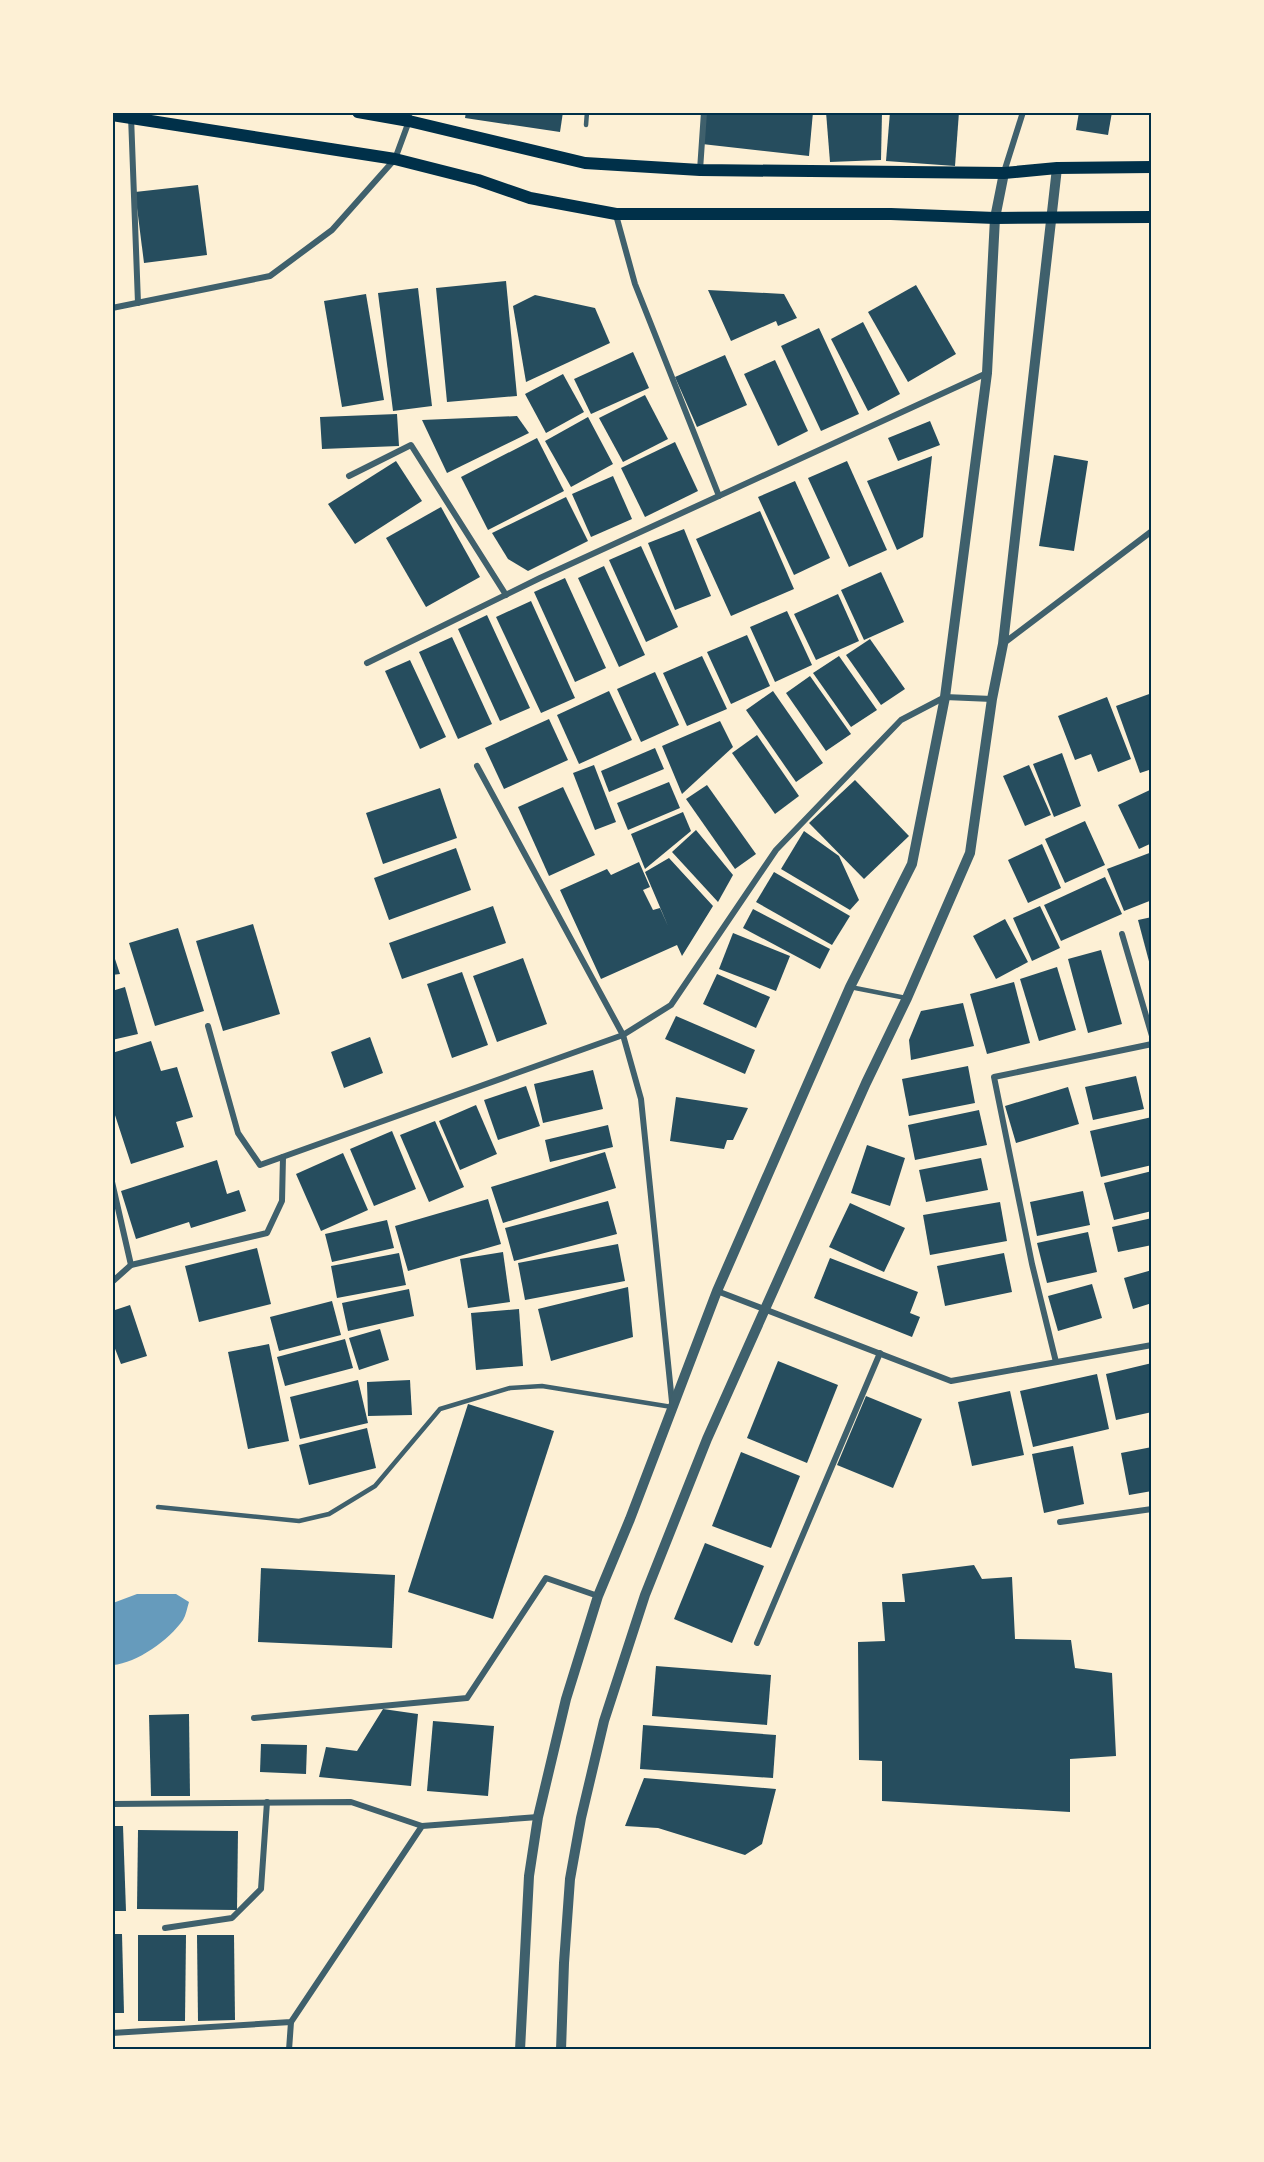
<svg xmlns="http://www.w3.org/2000/svg" width="1264" height="2162" font-family="'Source Sans 3',sans-serif">
  <style>
    .water { fill: #669bbc }
    .building { fill: #264d5e }
    .lines { fill: none; stroke-linecap: round; stroke-linejoin: round }
    .service { stroke: #3f606c; stroke-width: 4.5 }
    .minor { stroke: #3f606c; stroke-width: 6 }
    .tertiary { stroke: #3f606c; stroke-width: 10 }
    .secondary { stroke: #003049; stroke-width: 12 }
    .neatline { fill: none; stroke: #003049; stroke-width: 2 }
  </style>
  <rect width="100%" height="100%" fill="#fdf0d5"/>
  <path class="water" d="M137,1594h39l13,8c-2,6 -3,13 -6,18 -14,20 -46,43 -70,45v-62z"/>
  <g class="building">
    <polygon points="466,112 563,112 560,132 465,118"/>
    <polygon points="705,112 813,112 809,156 702,144"/>
    <polygon points="826,112 882,112 881,160 830,162"/>
    <polygon points="890,112 959,112 955,166 886,161"/>
    <polygon points="1079,112 1112,112 1108,135 1076,130"/>
    <polygon points="198,185 207,255 144,263 135,192"/>
    <polygon points="506,281 517,396 447,402 436,288"/>
    <polygon points="916,285 956,354 908,382 868,312"/>
    <polygon points="418,288 432,406 393,411 378,293"/>
    <polygon points="708,290 784,294 797,318 778,326 776,321 731,341"/>
    <polygon points="366,294 384,400 342,407 324,301"/>
    <polygon points="535,295 595,308 610,343 526,382 513,306"/>
    <polygon points="863,322 900,394 868,411 831,339"/>
    <polygon points="819,328 859,414 821,431 781,346"/>
    <polygon points="633,352 649,388 591,414 574,379"/>
    <polygon points="725,355 747,405 697,427 675,377"/>
    <polygon points="775,360 808,431 778,446 744,374"/>
    <polygon points="563,374 584,412 546,433 525,394"/>
    <polygon points="645,395 668,439 623,462 599,418"/>
    <polygon points="397,414 399,446 322,449 320,417"/>
    <polygon points="517,416 529,433 447,473 422,420"/>
    <polygon points="588,417 613,464 571,487 545,441"/>
    <polygon points="930,421 940,445 898,461 888,438"/>
    <polygon points="537,438 564,491 488,530 461,477"/>
    <polygon points="675,442 698,491 645,517 621,468"/>
    <polygon points="1054,455 1088,461 1074,551 1039,546"/>
    <polygon points="932,456 923,537 897,550 867,481"/>
    <polygon points="396,461 422,501 355,544 328,504"/>
    <polygon points="847,461 887,550 849,567 808,478"/>
    <polygon points="613,476 632,519 591,537 572,494"/>
    <polygon points="795,481 830,558 794,575 758,497"/>
    <polygon points="566,497 588,541 528,571 508,559 492,533"/>
    <polygon points="441,507 480,577 426,607 386,538"/>
    <polygon points="760,511 794,589 731,616 696,539"/>
    <polygon points="684,529 711,596 675,610 648,543"/>
    <polygon points="641,546 678,627 646,642 609,560"/>
    <polygon points="604,566 645,655 619,667 578,578"/>
    <polygon points="881,572 904,622 864,640 841,590"/>
    <polygon points="565,578 606,668 575,682 534,592"/>
    <polygon points="838,594 859,641 816,660 794,614"/>
    <polygon points="531,601 575,698 541,713 496,617"/>
    <polygon points="787,611 812,665 775,682 750,627"/>
    <polygon points="487,615 530,708 500,721 458,629"/>
    <polygon points="747,635 770,686 731,704 707,652"/>
    <polygon points="452,637 492,724 458,739 419,652"/>
    <polygon points="870,639 905,689 881,705 846,655"/>
    <polygon points="702,656 727,709 687,726 663,673"/>
    <polygon points="839,656 877,710 851,727 813,673"/>
    <polygon points="410,660 446,737 420,749 385,671"/>
    <polygon points="655,672 679,725 641,742 617,689"/>
    <polygon points="810,676 851,734 826,751 786,693"/>
    <polygon points="609,691 632,740 579,764 557,715"/>
    <polygon points="773,691 823,763 796,782 746,710"/>
    <polygon points="1152,693 1152,769 1140,773 1116,706"/>
    <polygon points="1107,697 1131,759 1098,772 1091,754 1075,760 1058,716"/>
    <polygon points="549,719 568,760 504,789 485,748"/>
    <polygon points="720,721 733,747 682,794 662,746"/>
    <polygon points="757,735 799,796 775,814 732,753"/>
    <polygon points="655,748 664,769 609,792 601,771"/>
    <polygon points="1062,753 1081,806 1054,817 1033,764"/>
    <polygon points="594,765 616,822 595,830 573,773"/>
    <polygon points="1029,765 1051,815 1025,826 1003,776"/>
    <polygon points="855,780 909,836 864,879 809,823"/>
    <polygon points="669,782 680,808 628,830 617,803"/>
    <polygon points="707,785 756,854 735,869 686,799"/>
    <polygon points="563,787 595,855 549,876 518,807"/>
    <polygon points="440,788 457,838 383,864 366,813"/>
    <polygon points="1152,789 1152,843 1139,849 1118,805"/>
    <polygon points="683,812 691,831 645,869 631,834"/>
    <polygon points="1085,821 1105,865 1065,883 1045,839"/>
    <polygon points="696,830 733,875 718,902 672,852"/>
    <polygon points="804,831 839,856 859,900 850,910 781,869"/>
    <polygon points="1042,844 1061,888 1028,903 1008,860"/>
    <polygon points="456,848 471,890 389,920 374,878"/>
    <polygon points="1152,852 1152,900 1124,911 1107,869"/>
    <polygon points="669,858 713,906 682,956 677,945 601,979 560,890 607,869 611,875 639,862 650,887 643,890 653,910 660,908 668,926 645,872"/>
    <polygon points="774,872 850,916 832,945 756,902"/>
    <polygon points="1105,877 1122,914 1061,941 1044,905"/>
    <polygon points="493,906 506,943 402,979 389,943"/>
    <polygon points="1040,906 1060,948 1032,961 1013,918"/>
    <polygon points="753,909 830,949 820,969 743,928"/>
    <polygon points="1152,917 1152,969 1151,969 1138,920"/>
    <polygon points="1005,919 1028,962 996,979 973,936"/>
    <polygon points="253,924 280,1014 223,1031 196,941"/>
    <polygon points="178,928 204,1011 155,1026 129,943"/>
    <polygon points="733,933 790,956 776,991 719,969"/>
    <polygon points="112,950 120,974 112,975"/>
    <polygon points="1101,950 1122,1024 1088,1033 1068,959"/>
    <polygon points="523,958 547,1024 497,1042 473,976"/>
    <polygon points="1057,967 1076,1030 1039,1041 1020,979"/>
    <polygon points="462,972 488,1045 452,1058 427,984"/>
    <polygon points="717,974 770,997 756,1028 703,1004"/>
    <polygon points="1014,982 1030,1043 987,1054 970,994"/>
    <polygon points="125,987 138,1034 112,1040 112,991"/>
    <polygon points="963,1003 974,1046 911,1060 909,1040 921,1011"/>
    <polygon points="676,1016 755,1050 745,1074 665,1039"/>
    <polygon points="370,1037 383,1073 344,1088 331,1052"/>
    <polygon points="151,1041 161,1071 177,1067 193,1117 176,1122 184,1147 131,1164 112,1106 112,1053"/>
    <polygon points="968,1066 975,1103 909,1116 902,1079"/>
    <polygon points="593,1070 603,1109 543,1123 534,1084"/>
    <polygon points="1136,1076 1144,1109 1093,1120 1085,1087"/>
    <polygon points="526,1086 540,1126 498,1140 484,1100"/>
    <polygon points="1068,1087 1079,1124 1016,1143 1005,1106"/>
    <polygon points="676,1097 748,1108 733,1140 727,1140 724,1149 670,1141"/>
    <polygon points="476,1105 497,1154 460,1170 439,1121"/>
    <polygon points="979,1110 987,1145 915,1160 908,1125"/>
    <polygon points="1152,1117 1152,1165 1101,1177 1090,1131"/>
    <polygon points="435,1121 464,1187 429,1202 400,1135"/>
    <polygon points="608,1125 613,1147 550,1162 545,1140"/>
    <polygon points="392,1131 416,1189 374,1206 350,1149"/>
    <polygon points="867,1145 905,1158 890,1206 851,1193"/>
    <polygon points="605,1152 616,1188 503,1223 491,1187"/>
    <polygon points="343,1153 368,1210 321,1231 296,1174"/>
    <polygon points="981,1158 988,1190 926,1202 919,1170"/>
    <polygon points="217,1160 227,1194 239,1190 246,1211 191,1228 189,1222 136,1239 121,1191"/>
    <polygon points="1152,1171 1152,1211 1114,1220 1104,1183"/>
    <polygon points="1083,1191 1090,1225 1037,1236 1030,1202"/>
    <polygon points="488,1199 501,1244 408,1271 395,1226"/>
    <polygon points="608,1201 617,1234 514,1261 505,1228"/>
    <polygon points="1000,1202 1007,1241 930,1255 923,1215"/>
    <polygon points="850,1203 905,1228 884,1272 829,1247"/>
    <polygon points="1152,1218 1152,1245 1118,1252 1112,1227"/>
    <polygon points="387,1220 394,1248 332,1262 325,1234"/>
    <polygon points="1088,1232 1097,1272 1047,1283 1037,1243"/>
    <polygon points="618,1244 625,1281 525,1300 518,1263"/>
    <polygon points="257,1248 271,1304 199,1322 185,1266"/>
    <polygon points="503,1252 510,1302 468,1308 460,1259"/>
    <polygon points="399,1253 406,1285 337,1298 331,1266"/>
    <polygon points="1004,1253 1012,1292 945,1306 937,1266"/>
    <polygon points="830,1258 918,1292 910,1313 920,1317 912,1337 814,1298"/>
    <polygon points="1152,1270 1152,1303 1133,1309 1124,1278"/>
    <polygon points="1092,1284 1102,1318 1058,1331 1048,1296"/>
    <polygon points="628,1287 633,1337 551,1361 538,1309"/>
    <polygon points="409,1289 414,1316 348,1331 342,1303"/>
    <polygon points="332,1301 341,1335 279,1351 270,1317"/>
    <polygon points="130,1305 147,1356 121,1364 112,1341 112,1311"/>
    <polygon points="519,1309 523,1366 476,1370 471,1313"/>
    <polygon points="380,1329 389,1360 359,1370 349,1338"/>
    <polygon points="345,1339 353,1368 285,1386 277,1357"/>
    <polygon points="269,1344 289,1441 248,1449 228,1352"/>
    <polygon points="778,1361 838,1385 807,1463 747,1438"/>
    <polygon points="1152,1363 1152,1412 1116,1420 1106,1374"/>
    <polygon points="1097,1374 1109,1429 1033,1447 1020,1391"/>
    <polygon points="358,1380 368,1423 300,1439 290,1397"/>
    <polygon points="410,1380 412,1415 368,1416 367,1382"/>
    <polygon points="1010,1391 1024,1455 972,1466 958,1402"/>
    <polygon points="866,1396 922,1419 893,1488 837,1465"/>
    <polygon points="468,1404 554,1431 493,1619 408,1592"/>
    <polygon points="367,1428 376,1468 309,1485 299,1445"/>
    <polygon points="1073,1446 1084,1504 1044,1513 1032,1454"/>
    <polygon points="1152,1447 1152,1491 1129,1495 1121,1453"/>
    <polygon points="741,1452 800,1476 771,1548 712,1526"/>
    <polygon points="705,1543 764,1566 732,1643 674,1619"/>
    <polygon points="974,1565 982,1579 1012,1577 1015,1639 1071,1640 1075,1668 1112,1673 1116,1756 1070,1759 1070,1812 882,1801 882,1761 859,1760 858,1642 885,1641 882,1602 905,1602 902,1574"/>
    <polygon points="261,1568 395,1575 392,1648 258,1642"/>
    <polygon points="656,1666 771,1675 767,1725 652,1716"/>
    <polygon points="383,1709 418,1714 411,1786 319,1777 326,1747 357,1751"/>
    <polygon points="189,1714 190,1796 151,1796 149,1715"/>
    <polygon points="433,1721 494,1726 488,1796 427,1791"/>
    <polygon points="643,1725 776,1735 773,1778 640,1769"/>
    <polygon points="261,1744 307,1745 306,1774 260,1772"/>
    <polygon points="644,1778 776,1789 762,1844 745,1855 658,1828 625,1826"/>
    <polygon points="112,1826 123,1826 126,1911 112,1911"/>
    <polygon points="138,1830 238,1831 237,1910 137,1909"/>
    <polygon points="112,1934 122,1934 124,2013 112,2013"/>
    <polygon points="138,1935 186,1935 185,2021 138,2021"/>
    <polygon points="197,1935 234,1935 235,2020 198,2021"/>
  </g>
  <g class="lines">
    <g class="service">
      <polyline points="586,125 587,112"/>
      <polyline points="850,987 906,998"/>
      <polyline points="158,1507 299,1521 329,1514 375,1486 440,1409 510,1388 542,1386 672,1407"/>
    </g>
    <g class="minor">
      <polyline points="131,116 138,303"/>
      <polyline points="700,170 704,112"/>
      <polyline points="1004,172 1023,112"/>
      <polyline points="616,215 635,284 719,496"/>
      <polyline points="112,308 270,276 332,230 395,159 409,121 409,112"/>
      <polyline points="349,476 411,445 506,595"/>
      <polyline points="1004,643 1152,531"/>
      <polyline points="367,663 540,578 987,373"/>
      <polyline points="477,766 623,1035 641,1099 672,1402"/>
      <polyline points="1122,934 1152,1036"/>
      <polyline points="208,1026 238,1133 260,1165 623,1035 671,1005 776,850 901,720 945,697 992,699"/>
      <polyline points="112,1182 131,1265"/>
      <polyline points="112,1282 131,1265 267,1233 282,1201 283,1157"/>
      <polyline points="717,1291 951,1381 1152,1345"/>
      <polyline points="1056,1362 1032,1264 994,1077 1152,1044"/>
      <polyline points="1060,1522 1152,1509"/>
      <polyline points="757,1643 880,1353"/>
      <polyline points="254,1718 467,1698 546,1578 598,1596"/>
      <polyline points="112,1804 351,1802 422,1826"/>
      <polyline points="165,1928 232,1918 261,1889 267,1802"/>
      <polyline points="112,2033 291,2022 422,1826 538,1817"/>
      <polyline points="289,2050 291,2022"/>
    </g>
    <g class="tertiary">
      <polyline points="520,2050 529,1876 538,1817 566,1699 598,1596 630,1519 717,1291 850,987 912,864 945,697 987,373 995,218 1004,173"/>
      <polyline points="561,2050 564,1963 570,1879 581,1818 604,1721 645,1595 707,1439 866,1083 907,998 970,853 992,699 1003,644 1057,168"/>
    </g>
    <g class="secondary">
      <polyline points="358,112 409,121 585,163 700,170 1004,173 1057,168 1152,167"/>
      <polyline points="112,115 395,159 478,180 530,198 616,214 891,214 995,218 1152,217"/>
    </g>
  </g>
  <rect width="1264" height="2162" fill="none" stroke="#fdf0d5" stroke-width="228"/>
  <rect x="114" y="114" width="1036" height="1934" class="neatline"/>
</svg>
